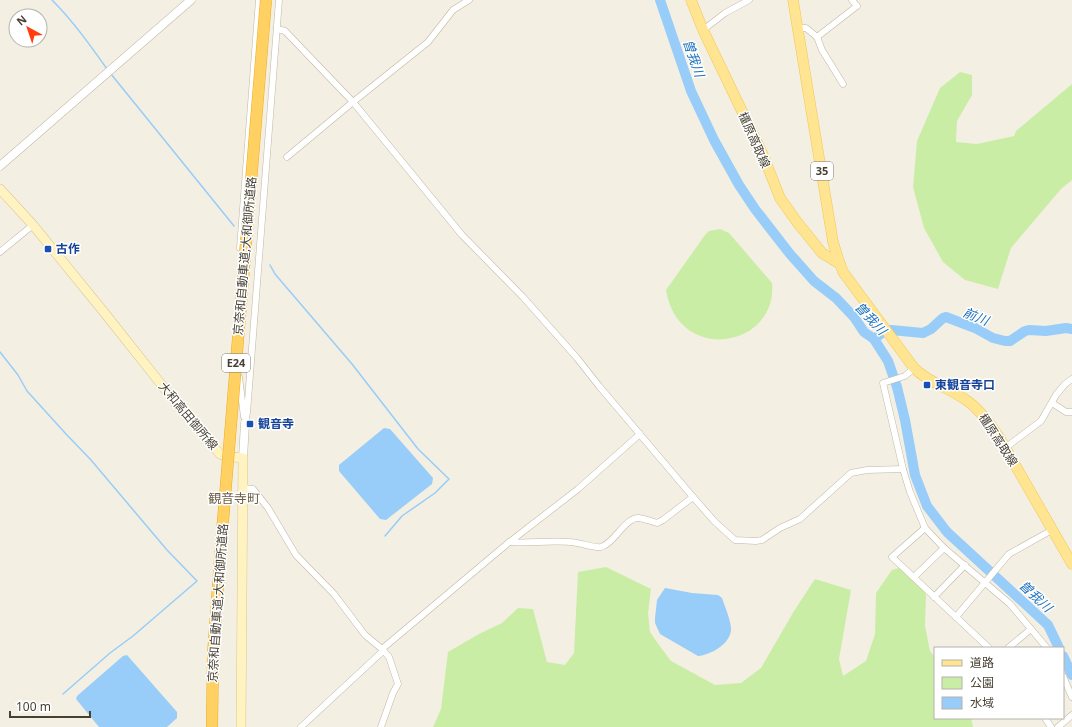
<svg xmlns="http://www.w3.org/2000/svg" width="1072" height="727" font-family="'Noto Sans','Noto Sans JP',sans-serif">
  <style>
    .green { fill: #caeda6 }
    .water { fill: #97cdf8 }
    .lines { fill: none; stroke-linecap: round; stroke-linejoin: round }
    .stream { stroke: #97cdf8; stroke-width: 1.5 }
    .river { stroke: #97cdf8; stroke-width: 10 }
    .minor-casing { stroke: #c0b8a5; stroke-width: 7 }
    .tertiary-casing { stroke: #c0b8a5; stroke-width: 9 }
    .secondary-casing { stroke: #d9c88d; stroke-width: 10 }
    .primary-casing { stroke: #f1c854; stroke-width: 11 }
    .minor { stroke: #fff; stroke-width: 6 }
    .tertiary { stroke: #fff; stroke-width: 8 }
    .secondary { stroke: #fff3c2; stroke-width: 9 }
    .primary { stroke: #ffe491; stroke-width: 10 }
    .motorway-bridge-casing { stroke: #efac22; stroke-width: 12; stroke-linecap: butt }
    .motorway-bridge { stroke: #ffd163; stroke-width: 11 }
    .transit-dot { fill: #1a4fb4; stroke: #fff; stroke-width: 1.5 }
    .labels { text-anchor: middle; stroke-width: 3; stroke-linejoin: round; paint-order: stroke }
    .shield { fill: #fff; stroke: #7e7970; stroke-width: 1 }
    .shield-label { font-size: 11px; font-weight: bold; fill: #463f32 }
    .street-label { font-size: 12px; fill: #463f32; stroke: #fff }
    .transit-label { font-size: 12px; font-weight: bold; fill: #164399; stroke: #fff; text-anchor: start }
    .water-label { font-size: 13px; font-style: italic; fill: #2074bd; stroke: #fff }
    .neighbourhood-label { font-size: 13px; fill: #6a5e48; stroke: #fff }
  </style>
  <rect width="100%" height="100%" fill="#f4efe3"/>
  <g class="green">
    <polygon points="960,72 972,75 972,95 957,121 956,142 977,144 1014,136 1016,131 1072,84 1072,180 1061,189 1011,248 998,289 965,280 943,262 924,228 913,187 917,141 940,88"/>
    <path d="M720,229l9,4 43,50c6,65 -94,82 -106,7l39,-55 4,-4z"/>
    <polygon points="905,566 920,580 926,595 925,626 930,651 935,657 935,718 971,718 973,727 433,727 441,709 448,652 479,634 502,623 518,608 533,609 547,662 565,665 574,653 578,572 606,567 651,589 648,613 650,632 659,645 671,661 715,685 741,683 761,668 794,611 815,579 851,590 839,659 843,676 866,661 875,634 876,593 892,570"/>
  </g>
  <g class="water">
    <polygon points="384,428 390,429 433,478 432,484 386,520 380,519 339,471 339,465"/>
    <path d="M665,588l27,5 26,2 4,3c3,9 8,20 9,30 1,15 -20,27 -33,28l-38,-22 -5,-11v-5l2,-18z"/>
    <polygon points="127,655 177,712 177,718 167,727 99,727 76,699 77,696 123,656"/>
  </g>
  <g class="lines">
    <g class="stream">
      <path d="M52,0c21,21 38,45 55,69"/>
      <polyline points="111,74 234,226"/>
      <polyline points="270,265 275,274 352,364 418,449 449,479 435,493 402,516 385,536"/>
      <polyline points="0,352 18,375 27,391 66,434 91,460 167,550 197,581 133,636 110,653 63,694"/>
    </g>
    <g class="river">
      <polyline points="660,0 691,91 714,140 739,185 755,209 790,254 814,281 836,298 854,317 864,332 874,339 888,361 897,387 905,420 915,475 927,506 947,532 1048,625 1059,648"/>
      <polyline points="874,339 882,333 891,330 923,333 931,329 943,318 946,317 975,328 993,338 1005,341 1010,341 1025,331 1029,330 1046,331 1066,328 1072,329"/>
      <polyline points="1063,656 1072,675"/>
    </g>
    <defs>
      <g id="minor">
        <polyline points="798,28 806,28 817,37 857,6 852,0"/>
        <polyline points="277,29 285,31 353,102 462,235 523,297 577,358 599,386 693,497 715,522 735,540 756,541 762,540 780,528 800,519 851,473 867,470 903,469"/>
        <polyline points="703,30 725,13 749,0"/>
        <polyline points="817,37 822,50 843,84"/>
        <polyline points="287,157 353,102 428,42 453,10 469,0"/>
        <polyline points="240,248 259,0"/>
        <polyline points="0,252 33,225"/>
        <polyline points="914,368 905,376 883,383 903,469 910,492 925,528 944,548 1010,604 1047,648"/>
        <polyline points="239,377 244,417"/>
        <polyline points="1052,403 1066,412 1072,412"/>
        <polyline points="245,423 247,413 279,0"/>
        <polyline points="1005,448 1041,421 1056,395 1065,384 1072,379"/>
        <polyline points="242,488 253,489 268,508 296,555 334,594 365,635 382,649 389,657 398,684 393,693 381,727"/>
        <polyline points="925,528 892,557 989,648"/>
        <path d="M509,542c23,2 45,-3 68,1 7,1 17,5 24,4 14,-4 24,-30 38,-29 6,1 12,3 18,5l6,-3 30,-23"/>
        <polyline points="914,577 944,548"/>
        <polyline points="934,597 965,565"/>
        <polyline points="956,617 1009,554 1052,530"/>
        <polyline points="1008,648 1031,629"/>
        <polyline points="382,649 507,544 578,489 640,434"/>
        <polyline points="1063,676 1072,697"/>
        <polyline points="1045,718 1051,727"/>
        <polyline points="301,727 383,651"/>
        <polyline points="1058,727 1072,715"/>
      </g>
      <g id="tertiary">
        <polyline points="0,166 191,0"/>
        <polyline points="243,458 245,423"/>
      </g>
      <polyline id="secondary" points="0,189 33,225 103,311 176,403 213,446 220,454 225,456 243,458 241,727"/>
      <g id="primary">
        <polyline points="691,0 703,30 763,155 780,198 797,222 822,253 840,264"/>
        <path d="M793,0l40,242 5,16 5,14 71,96c14,14 32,19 49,30 15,9 26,24 36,39l73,127"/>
      </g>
    </defs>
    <use href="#minor" class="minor-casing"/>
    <use href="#tertiary" class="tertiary-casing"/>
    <use href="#secondary" class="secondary-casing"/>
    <use href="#primary" class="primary-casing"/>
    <use href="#minor" class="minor"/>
    <use href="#tertiary" class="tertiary"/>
    <use href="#secondary" class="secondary"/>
    <use href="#primary" class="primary"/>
    <defs>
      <polyline id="motorway-bridge" points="212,727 213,655 221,545 266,0"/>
    </defs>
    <use href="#motorway-bridge" class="motorway-bridge-casing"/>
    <use href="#motorway-bridge" class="motorway-bridge"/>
  </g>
  <g class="transit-dot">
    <rect x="44" y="245" width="8" height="8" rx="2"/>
    <rect x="923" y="381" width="8" height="8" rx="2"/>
    <rect x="246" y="420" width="8" height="8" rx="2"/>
  </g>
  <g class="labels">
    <g class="shield">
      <rect x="811" y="162" width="22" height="18" rx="3"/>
      <rect x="222" y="354" width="28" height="18" rx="3"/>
    </g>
    <g class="shield-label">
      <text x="822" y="175">35</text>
      <text x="236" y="367">E24</text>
    </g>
    <g class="street-label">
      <text transform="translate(754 140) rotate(66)" y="4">橿原高取線</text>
      <text transform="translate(245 256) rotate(-85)" y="4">京奈和自動車道;大和御所道路</text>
      <text transform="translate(188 416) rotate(50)" y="4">大和高田御所線</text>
      <text transform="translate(998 440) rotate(57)" y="4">橿原高取線</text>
      <text transform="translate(218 603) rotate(-86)" y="4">京奈和自動車道;大和御所道路</text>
    </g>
    <g class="transit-label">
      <text x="56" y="253">古作</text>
      <text x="935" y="389">東観音寺口</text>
      <text x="258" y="428">観音寺</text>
    </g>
    <g class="water-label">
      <text transform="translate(694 58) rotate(71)" y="5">曽我川</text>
      <text transform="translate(976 316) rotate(22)" y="5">前川</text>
      <text transform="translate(871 318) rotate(47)" y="5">曽我川</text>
      <text transform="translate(1036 596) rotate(43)" y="5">曽我川</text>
    </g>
    <g class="neighbourhood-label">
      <text x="234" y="503">観音寺町</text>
    </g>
  </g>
  <rect x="934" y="647" width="130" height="72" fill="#ffffff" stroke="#b5b2ad"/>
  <rect x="942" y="660" width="20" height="6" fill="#ffe491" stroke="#b5b2ad"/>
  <text x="970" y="667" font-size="12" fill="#463f32">道路</text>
  <rect x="942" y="677" width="20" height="12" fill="#caeda6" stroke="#b5b2ad"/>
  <text x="970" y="687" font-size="12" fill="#463f32">公園</text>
  <rect x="942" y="697" width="20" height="12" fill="#97cdf8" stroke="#b5b2ad"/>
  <text x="970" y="707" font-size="12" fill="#463f32">水域</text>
  <g transform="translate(28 28) rotate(320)"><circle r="19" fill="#ffffff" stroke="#b5b2ad"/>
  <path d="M0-3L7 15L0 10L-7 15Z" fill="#ff3d0f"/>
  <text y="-6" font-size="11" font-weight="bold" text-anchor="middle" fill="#463f32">N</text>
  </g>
  <path d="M10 711v6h80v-6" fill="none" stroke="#463f32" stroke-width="2"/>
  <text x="16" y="711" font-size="12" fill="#463f32" stroke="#ffffff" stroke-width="3" paint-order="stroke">100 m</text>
</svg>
